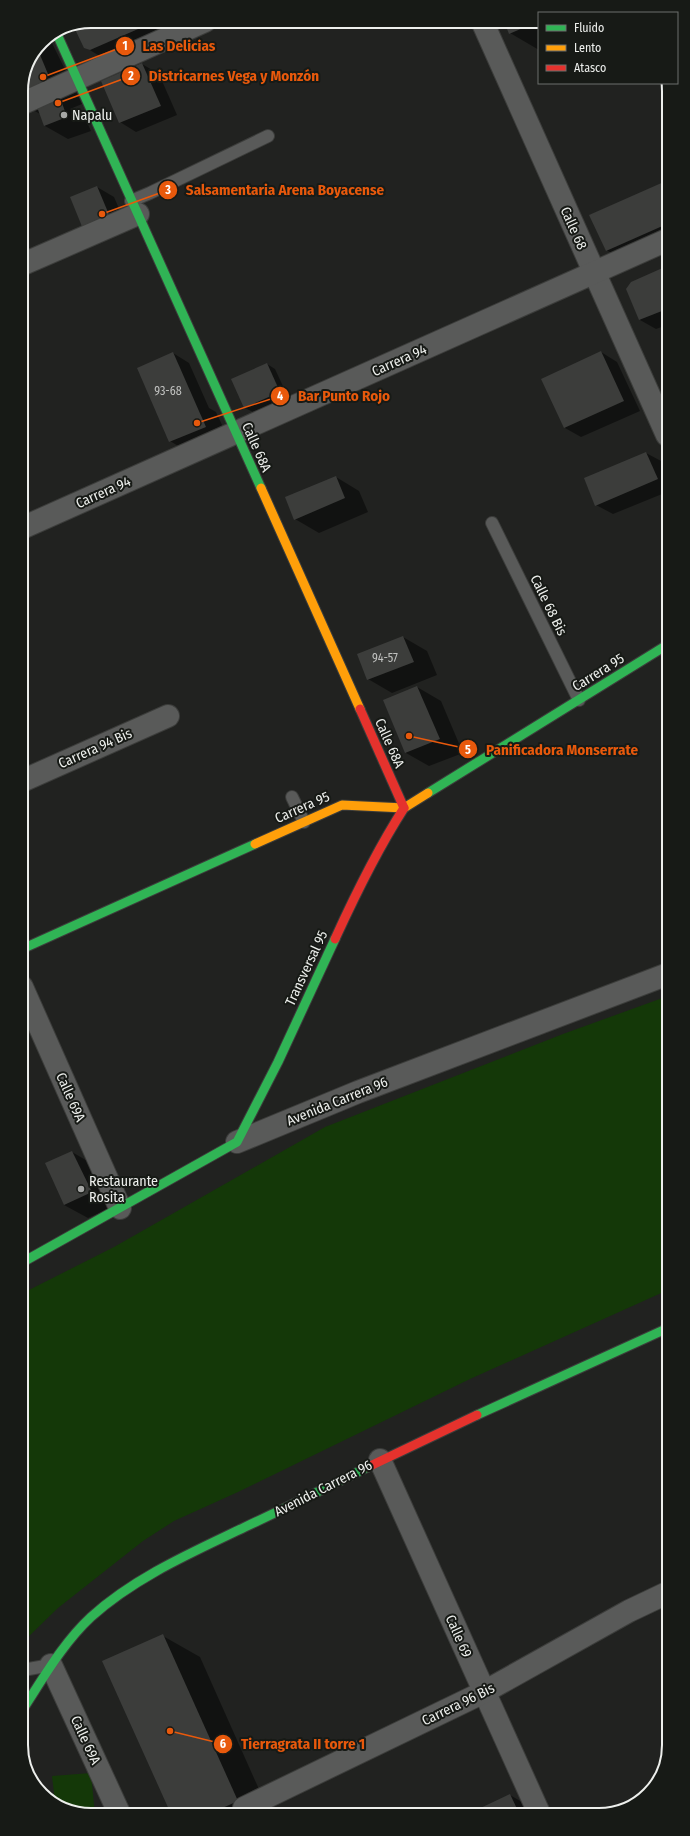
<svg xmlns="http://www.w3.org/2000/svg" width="690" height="1836" font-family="'Fira Sans Condensed',sans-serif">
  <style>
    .green { fill: #143808 }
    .shadow { fill: #0007 }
    .building { fill: #3c3d3b }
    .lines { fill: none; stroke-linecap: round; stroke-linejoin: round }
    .lane-casing { stroke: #3c3d3b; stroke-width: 14 }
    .street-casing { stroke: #3c3d3b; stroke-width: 24 }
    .fast-casing { stroke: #3c3d3b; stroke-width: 11 }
    .slow-casing { stroke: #3c3d3b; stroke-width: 11 }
    .jam-casing { stroke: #3c3d3b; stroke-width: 11 }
    .lane { stroke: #595a59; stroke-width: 12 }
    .street { stroke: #595a59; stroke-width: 22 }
    .fast { stroke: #30b455; stroke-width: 9 }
    .slow { stroke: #ff9f0a; stroke-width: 9 }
    .jam { stroke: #e5322d; stroke-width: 9 }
    .poi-dot { fill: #a6a7a5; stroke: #171a16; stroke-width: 1.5 }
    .labels { text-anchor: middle; stroke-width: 4; stroke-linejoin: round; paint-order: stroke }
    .number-label { font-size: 12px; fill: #c1c2c0 }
    .poi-label { font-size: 14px; fill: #edefec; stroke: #171a16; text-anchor: start }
    .street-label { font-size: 14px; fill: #edefec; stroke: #171a16 }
    .rim { fill: none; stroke: #edefec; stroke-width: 2 }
    .leader { fill: none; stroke: #e8590c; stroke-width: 1.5 }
    .callout-dot { fill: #e8590c; stroke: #171a16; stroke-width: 1.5 }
    .mark-label { font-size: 12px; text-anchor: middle; font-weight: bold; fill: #fff }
    .callout-label { font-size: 15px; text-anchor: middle; font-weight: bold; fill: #e8590c; stroke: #171a16; stroke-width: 4; stroke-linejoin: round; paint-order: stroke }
  </style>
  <rect width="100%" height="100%" fill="#212220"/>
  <g class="green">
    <polygon points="668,996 668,1290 470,1379 238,1492 174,1521 143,1541 58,1608 23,1642 23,1293 114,1247 325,1127 563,1034"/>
    <polygon points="91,1773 95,1815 87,1815 55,1802 52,1776"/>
  </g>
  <g class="shadow">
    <polygon points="91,21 160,21 169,40 106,60 85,47 74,24"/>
    <polygon points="505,21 539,21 539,50 510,33"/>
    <polygon points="49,37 82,104 70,109 85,118 91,131 68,139 45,126 40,114 21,103 21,87 42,41"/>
    <polygon points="142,64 159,74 177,115 136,132 120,122"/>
    <polygon points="667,182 667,232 615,255 606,250 590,215"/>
    <polygon points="97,187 114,197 127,227 101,238"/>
    <polygon points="667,267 667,325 656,329 640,320"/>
    <polygon points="601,352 617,362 640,411 581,437 565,428"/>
    <polygon points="173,353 189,363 209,408 216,412 229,440 193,455 170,441"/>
    <polygon points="267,364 275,369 288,397 253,412 245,408 233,379"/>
    <polygon points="646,453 663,462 667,473 667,492 613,514 596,505"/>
    <polygon points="336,477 359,491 368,512 319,533 295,519"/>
    <polygon points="403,637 427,651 437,675 392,693 368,679"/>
    <polygon points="417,687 441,701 463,753 429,766 406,753"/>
    <polygon points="72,1152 96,1166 115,1206 88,1218 64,1205"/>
    <polygon points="163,1636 200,1657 270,1814 172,1814 104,1662"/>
    <polygon points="510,1795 527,1805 531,1813 473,1813"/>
  </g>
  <g class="building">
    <polygon points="91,21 143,21 145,26 90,50 84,48 73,25"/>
    <polygon points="504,21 539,21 509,34"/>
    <polygon points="38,50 48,74 45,83 21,93 21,87"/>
    <polygon points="142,63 161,106 119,123 101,81"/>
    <polygon points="56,100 62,103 67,117 44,126 37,107"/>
    <polygon points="666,181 667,224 606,251 589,215"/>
    <polygon points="97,186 110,217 83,229 70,197"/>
    <polygon points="667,266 667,309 639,320 626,289 631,282"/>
    <polygon points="601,351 624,401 564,428 541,379"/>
    <polygon points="173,352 206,427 169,442 137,368"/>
    <polygon points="267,363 280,392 244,408 231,379"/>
    <polygon points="646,452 658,479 595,506 584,478"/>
    <polygon points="336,476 345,498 294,520 285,497"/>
    <polygon points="403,636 414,662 367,680 357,654"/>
    <polygon points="417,686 440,739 405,753 383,700"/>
    <polygon points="72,1151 92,1192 64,1205 45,1163"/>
    <polygon points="163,1634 238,1801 209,1814 171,1814 102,1661"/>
    <polygon points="510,1794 519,1813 470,1813"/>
  </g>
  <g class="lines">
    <defs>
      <g id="lane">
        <polyline points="131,201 150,193 268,136"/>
        <polyline points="492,523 579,700"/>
        <polyline points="292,797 304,822"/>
        <polyline points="23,1670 51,1665"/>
      </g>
      <g id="street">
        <polyline points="482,21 667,435"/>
        <polyline points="21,104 205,21"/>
        <polyline points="21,265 138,214"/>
        <polyline points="22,528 667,240"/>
        <polyline points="22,781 168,716"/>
        <polyline points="22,987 120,1208"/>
        <polyline points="237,1142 358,1092 668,974"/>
        <polyline points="380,1460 539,1813"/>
        <polyline points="51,1665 120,1815"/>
        <polyline points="244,1808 484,1692 629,1611 669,1592"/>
      </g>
      <g id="fast">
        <polyline points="56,32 261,488"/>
        <polyline points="428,793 667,645"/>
        <polyline points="22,949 255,844"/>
        <polyline points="23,1262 237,1142 278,1062 335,939"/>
        <polyline points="477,1415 668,1328"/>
        <path d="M23,1709c21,-32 40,-66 68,-92 44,-40 102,-65 154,-90 41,-19 82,-40 123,-60"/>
      </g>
      <g id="slow">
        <polyline points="261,488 360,709"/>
        <polyline points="255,844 342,805 404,808 428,793"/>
      </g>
      <g id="jam">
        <polyline points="360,709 404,808"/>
        <path d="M335,939c21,-46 42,-89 69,-131"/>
        <polyline points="368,1467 477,1415"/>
      </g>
    </defs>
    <use href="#lane" class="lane-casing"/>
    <use href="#street" class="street-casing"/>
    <use href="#fast" class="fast-casing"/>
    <use href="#slow" class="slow-casing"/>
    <use href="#jam" class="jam-casing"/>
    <use href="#lane" class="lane"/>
    <use href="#street" class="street"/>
    <use href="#fast" class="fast"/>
    <use href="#slow" class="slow"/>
    <use href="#jam" class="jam"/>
  </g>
  <g class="poi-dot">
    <circle cx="64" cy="115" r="4"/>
    <circle cx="81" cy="1189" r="4"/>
  </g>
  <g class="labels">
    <g class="number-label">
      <text x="168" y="395">93-68</text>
      <text x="385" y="662">94-57</text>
    </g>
    <g class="poi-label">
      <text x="72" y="120">Napalu</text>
      <text x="89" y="1186">Restaurante<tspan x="89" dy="16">Rosita</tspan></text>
    </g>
    <g class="street-label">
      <text transform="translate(574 228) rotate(66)" y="5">Calle 68</text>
      <text transform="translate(399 360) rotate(-24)" y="5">Carrera 94</text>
      <text transform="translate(257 447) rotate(66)" y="5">Calle 68A</text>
      <text transform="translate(103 492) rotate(-24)" y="5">Carrera 94</text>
      <text transform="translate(549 605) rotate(64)" y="5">Calle 68 Bis</text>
      <text transform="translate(598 672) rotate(-32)" y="5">Carrera 95</text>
      <text transform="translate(390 743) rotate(66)" y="5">Calle 68A</text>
      <text transform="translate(95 748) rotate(-24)" y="5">Carrera 94 Bis</text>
      <text transform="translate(302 807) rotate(-24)" y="5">Carrera 95</text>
      <text transform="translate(306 968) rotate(-65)" y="5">Transversal 95</text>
      <text transform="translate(71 1097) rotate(66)" y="5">Calle 69A</text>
      <text transform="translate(337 1101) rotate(-22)" y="5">Avenida Carrera 96</text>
      <text transform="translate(323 1488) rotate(-27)" y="5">Avenida Carrera 96</text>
      <text transform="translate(459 1636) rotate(66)" y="5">Calle 69</text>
      <text transform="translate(458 1704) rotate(-26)" y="5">Carrera 96 Bis</text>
      <text transform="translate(86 1740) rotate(65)" y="5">Calle 69A</text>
    </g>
  </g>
  <path d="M0 0H690V1836H0ZM91 28H599A63 63 0 0 1 662 91V1745A63 63 0 0 1 599 1808H91A63 63 0 0 1 28 1745V91A63 63 0 0 1 91 28Z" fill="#171a16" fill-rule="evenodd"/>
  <path class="rim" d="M91 28H599A63 63 0 0 1 662 91V1745A63 63 0 0 1 599 1808H91A63 63 0 0 1 28 1745V91A63 63 0 0 1 91 28Z"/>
  <path class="leader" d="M43 77L125 46M58 103L131 76M102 214L168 190M197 423L280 396M409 736L468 749M170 1731L223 1744"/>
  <g class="callout-dot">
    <circle cx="43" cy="77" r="4"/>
    <circle cx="58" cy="103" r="4"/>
    <circle cx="102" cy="214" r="4"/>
    <circle cx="197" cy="423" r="4"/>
    <circle cx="409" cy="736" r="4"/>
    <circle cx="170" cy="1731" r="4"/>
    <circle cx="125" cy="46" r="10"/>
    <circle cx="131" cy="76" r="10"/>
    <circle cx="168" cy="190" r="10"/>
    <circle cx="280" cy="396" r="10"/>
    <circle cx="468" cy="749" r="10"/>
    <circle cx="223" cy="1744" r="10"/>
  </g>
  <g class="mark-label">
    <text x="125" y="50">1</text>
    <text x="131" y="80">2</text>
    <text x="168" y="194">3</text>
    <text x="280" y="400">4</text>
    <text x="468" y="754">5</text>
    <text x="223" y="1748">6</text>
  </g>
  <g class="callout-label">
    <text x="179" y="51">Las Delicias</text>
    <text x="234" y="81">Districarnes Vega y Monzón</text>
    <text x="285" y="195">Salsamentaria Arena Boyacense</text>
    <text x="344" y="401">Bar Punto Rojo</text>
    <text x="562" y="755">Panificadora Monserrate</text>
    <text x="303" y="1749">Tierragrata II torre 1</text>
  </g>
  <rect x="538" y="12" width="140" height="72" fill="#171a16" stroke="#6d6f6c"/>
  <rect x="546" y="25" width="20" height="6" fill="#30b455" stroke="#6d6f6c"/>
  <text x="574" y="32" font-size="12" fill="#edefec">Fluido</text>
  <rect x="546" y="45" width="20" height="6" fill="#ff9f0a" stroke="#6d6f6c"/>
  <text x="574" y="52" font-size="12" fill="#edefec">Lento</text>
  <rect x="546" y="65" width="20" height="6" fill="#e5322d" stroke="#6d6f6c"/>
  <text x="574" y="72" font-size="12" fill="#edefec">Atasco</text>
</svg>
